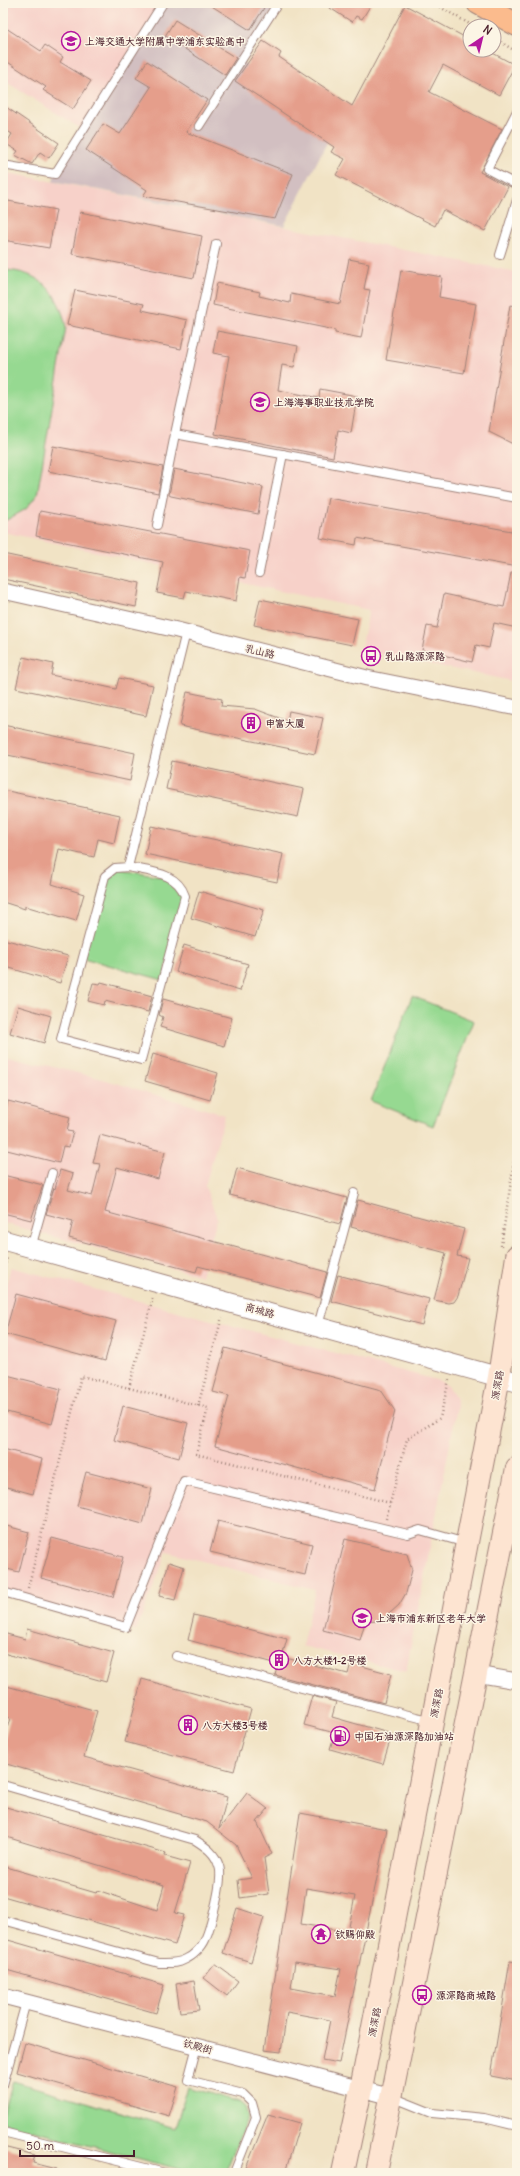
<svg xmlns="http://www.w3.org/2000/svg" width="520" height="2176" font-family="Delius,'LXGW WenKai TC',sans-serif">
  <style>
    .built { fill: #f7d1c9 }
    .industrial { fill: #d2bfc1 }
    .green { fill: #96d991; stroke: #707c5e }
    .building { fill: #e59e8b; fill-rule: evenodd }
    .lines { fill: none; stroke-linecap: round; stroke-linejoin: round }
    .service-casing { stroke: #9e8178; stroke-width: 10 }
    .minor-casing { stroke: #9e8178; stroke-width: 17 }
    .tertiary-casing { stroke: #9e8178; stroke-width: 21 }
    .secondary-casing { stroke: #9e8178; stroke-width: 24 }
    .primary-casing { stroke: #9e8178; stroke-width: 24 }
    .path { stroke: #9e8178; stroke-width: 2.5; stroke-dasharray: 1 3; stroke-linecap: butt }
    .service { stroke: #fff; stroke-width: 8 }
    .minor { stroke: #fff; stroke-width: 15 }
    .tertiary { stroke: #fff; stroke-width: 19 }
    .secondary { stroke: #fde4d1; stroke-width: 22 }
    .primary { stroke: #fbbb8d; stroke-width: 22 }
    .labels { text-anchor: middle; stroke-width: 3; stroke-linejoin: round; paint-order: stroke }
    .poi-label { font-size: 10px; font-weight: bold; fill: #4a1f2b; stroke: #fcf5e5; text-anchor: start }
    .street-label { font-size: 10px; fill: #4a1f2b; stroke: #fcf5e5 }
  </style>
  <rect width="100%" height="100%" fill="#fcf5e5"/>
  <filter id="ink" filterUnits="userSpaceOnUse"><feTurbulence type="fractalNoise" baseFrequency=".025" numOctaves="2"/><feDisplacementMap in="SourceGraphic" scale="8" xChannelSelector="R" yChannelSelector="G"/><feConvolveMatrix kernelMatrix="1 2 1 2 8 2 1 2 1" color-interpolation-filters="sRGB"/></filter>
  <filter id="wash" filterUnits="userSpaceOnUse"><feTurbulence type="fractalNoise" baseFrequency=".012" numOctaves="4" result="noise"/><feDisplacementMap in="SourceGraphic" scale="16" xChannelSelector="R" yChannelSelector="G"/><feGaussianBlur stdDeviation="0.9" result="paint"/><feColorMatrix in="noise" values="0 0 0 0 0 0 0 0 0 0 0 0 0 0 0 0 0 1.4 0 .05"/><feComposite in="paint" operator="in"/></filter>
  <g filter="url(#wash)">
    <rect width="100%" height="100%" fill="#f1e3c5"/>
    <g class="built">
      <polygon points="3,3 163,3 83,130 3,80"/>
      <polygon points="3,172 517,272 517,682 361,650 369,610 3,532"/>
      <polygon points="3,1055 95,1077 225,1115 205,1186 217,1218 201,1276 3,1223"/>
      <polygon points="11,1267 440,1381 449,1387 455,1396 457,1407 406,1671 302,1646 315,1590 167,1552 136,1630 3,1592 3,1295"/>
    </g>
    <polygon class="industrial" points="163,3 278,3 241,61 336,125 284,226 53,181 55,174"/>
    <g class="green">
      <path d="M3,270c37,1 56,22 63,57l-29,168 -11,14 -23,13z"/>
      <polygon points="115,868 172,878 185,896 163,980 83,958 105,876"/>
      <polygon points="412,996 474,1021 433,1126 371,1101"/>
      <polygon points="13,2081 175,2128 188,2087 239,2102 245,2107 248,2116 226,2171 224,2173 194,2173 3,2123 3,2116"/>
    </g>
    <g id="blocks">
      <g class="building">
        <polygon points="207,3 256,3 264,8 250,30"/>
        <polygon points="322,3 372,3 362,19 356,16 352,22"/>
        <polygon points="405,5 470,40 470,50 487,50 515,65 499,95 443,65 429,92 502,129 480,172 508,187 485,231 443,210 435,226 336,175 345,159 331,152 334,147 235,81 263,41 281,53 279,57 352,106"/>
        <polygon points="175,20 236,58 225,75 165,36"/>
        <polygon points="3,26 41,51 45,45 63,57 60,62 91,81 73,109 43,90 46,87 3,59"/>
        <polygon points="147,61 207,100 186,132 293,174 275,219 143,196 147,190 86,150 103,124 120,134 151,87 136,78"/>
        <polygon points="3,105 59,143 49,158 40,152 32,164 15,155 18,151 6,144 12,134 3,128"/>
        <polygon points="3,200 56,210 49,248 3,240"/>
        <polygon points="80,212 202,236 194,278 72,254"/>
        <polygon points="349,259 369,263 364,289 370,290 361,338 335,333 335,330 213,305 217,283 260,292 259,296 290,303 291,294 340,304"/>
        <polygon points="401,270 442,277 439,297 476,304 464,373 386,360"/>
        <polygon points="75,290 144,304 142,310 187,320 181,349 67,325"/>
        <polygon points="510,305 517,306 517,446 489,432"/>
        <polygon points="217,331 298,346 294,367 282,365 278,390 319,398 320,389 357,396 351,433 338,430 333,457 215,434 229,356 213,353"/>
        <polygon points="53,446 163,467 158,493 48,471"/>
        <polygon points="174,469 263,487 258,514 171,496 169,495"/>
        <polygon points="328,498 517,532 517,567 357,538 356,545 320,538"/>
        <polygon points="40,511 250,551 245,578 240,577 236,601 186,591 184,598 157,593 163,562 36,536"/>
        <polygon points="3,554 140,583 136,607 3,579"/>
        <polygon points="511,573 517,573 517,628 494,623 489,648 476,645 472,662 422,650 427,626 437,628 444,594 504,607"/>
        <polygon points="260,599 358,619 352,645 254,625"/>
        <polygon points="23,657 53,664 51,675 116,689 119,678 153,685 146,716 16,688"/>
        <polygon points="187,692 222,699 221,706 255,709 287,721 289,711 323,718 315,754 180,726"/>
        <polygon points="3,725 135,753 130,781 3,754"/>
        <polygon points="172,761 304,789 298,817 166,789"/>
        <polygon points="3,790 120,815 114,843 98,839 94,857 59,849 52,884 84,894 76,921 25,906 25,909 3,902"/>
        <polygon points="151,826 283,854 277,882 145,854"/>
        <polygon points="199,891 264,910 255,937 191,918"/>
        <polygon points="3,939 68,956 60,983 3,966"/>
        <polygon points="184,945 248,964 240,991 176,972"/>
        <polygon points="101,982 152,996 148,1012 105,1001 104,1005 88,1001 93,983 100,984"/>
        <polygon points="163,999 232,1018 224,1046 160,1027 163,1017 159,1015"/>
        <polygon points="18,1006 51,1016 44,1043 10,1033"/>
        <polygon points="153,1054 218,1073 210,1100 145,1081"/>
        <polygon points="8,1101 70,1117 67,1131 73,1132 69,1147 63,1146 59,1163 3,1149 3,1113 5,1113"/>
        <polygon points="100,1135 165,1152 158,1179 117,1167 105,1212 327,1272 320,1298 198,1266 196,1272 69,1238 73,1221 46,1214 54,1188 55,1189 60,1170 73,1174 68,1190 92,1196 100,1164 93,1163"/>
        <polygon points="237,1168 347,1198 340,1224 230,1195"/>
        <polygon points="3,1175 43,1185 31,1220 3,1213"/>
        <polygon points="358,1200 464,1229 457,1256 468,1258 458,1296 454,1302 449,1303 434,1300 446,1253 351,1227"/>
        <polygon points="338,1275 429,1299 422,1325 331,1301"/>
        <polygon points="16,1294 116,1321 105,1361 5,1334"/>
        <polygon points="225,1348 381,1390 395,1411 375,1489 215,1446 229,1396 213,1392"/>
        <polygon points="3,1374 61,1389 52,1424 3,1411"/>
        <polygon points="123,1406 188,1423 179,1458 114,1440"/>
        <polygon points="3,1449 42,1459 33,1494 3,1486"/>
        <polygon points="86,1472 152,1489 143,1524 77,1506"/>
        <polygon points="218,1521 312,1544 305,1575 210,1552"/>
        <polygon points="3,1525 29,1532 19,1572 3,1568"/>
        <polygon points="52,1538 123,1557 113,1597 41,1578"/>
        <polygon points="345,1539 407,1554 412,1570 406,1593 399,1605 389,1614 377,1621 365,1622 360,1640 323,1630"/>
        <polygon points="169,1562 184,1567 175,1600 159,1596"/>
        <polygon points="194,1615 287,1639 282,1657 348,1674 351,1663 391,1674 384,1703 275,1675 278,1664 188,1640"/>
        <polygon points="27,1629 114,1653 106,1682 3,1653 3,1633 25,1639"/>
        <polygon points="142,1679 251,1709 234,1771 125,1742"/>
        <polygon points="3,1685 97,1711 84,1757 227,1797 219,1829 247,1793 268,1809 257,1822 272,1854 264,1858 269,1894 240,1898 238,1880 252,1878 236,1845 207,1822 3,1763 3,1744 10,1718 3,1716"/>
        <polygon points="312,1696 336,1702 332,1717 392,1734 383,1764 330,1749 335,1733 304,1725"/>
        <polygon points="6,1807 166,1853 165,1856 190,1863 175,1913 184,1915 175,1945 3,1896 3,1866 96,1893 97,1890 157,1910 164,1885 3,1836 3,1816"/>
        <path d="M300,1813l87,16 -48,234 -17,-3 8,-40 -43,-8 -6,40 -17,-2zM306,1888l49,8 -7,36 -47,-8zM295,1962l46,7 -6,27 -44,-8z"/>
        <polygon points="237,1908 264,1917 251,1962 223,1953"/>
        <polygon points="8,1940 164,1985 156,2013 3,1969 3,1956"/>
        <polygon points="510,1961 517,1962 517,2081 491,2076"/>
        <polygon points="215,1964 238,1981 227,1996 204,1978"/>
        <polygon points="194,1981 199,2010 180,2012 176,1984"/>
        <polygon points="25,2043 178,2087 169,2116 17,2072"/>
        <polygon points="268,2114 300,2123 285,2173 244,2173"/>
        <polygon points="3,2147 35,2155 33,2163 57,2169 56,2173 3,2173"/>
      </g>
    </g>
  </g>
  <g filter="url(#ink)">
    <use href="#blocks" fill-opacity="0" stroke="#9e8178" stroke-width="1"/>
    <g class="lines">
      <defs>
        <g id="service">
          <polyline points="517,111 487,169 517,185"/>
          <polyline points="199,126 278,3"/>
          <polyline points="3,165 55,174 163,3"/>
          <polyline points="216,244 175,434 517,498"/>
          <polyline points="500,255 517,200"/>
          <polyline points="157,525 175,434"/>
          <polyline points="259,573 283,454"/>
          <path d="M128,867c23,5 49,5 57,29l-44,164 -80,-21 44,-163 10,-8 13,-1 58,-235"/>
          <polyline points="31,1248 52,1173"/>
          <polyline points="318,1326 354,1193"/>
          <polyline points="3,1592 126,1627 184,1481 408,1534 420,1530 466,1543"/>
          <polyline points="176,1656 432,1721"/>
          <path d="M3,1785l192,55c11,7 20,13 24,26 5,13 -8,60 -14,74 -3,7 -12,16 -19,19 -8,5 -18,4 -27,4l-156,-43"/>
          <polyline points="197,2046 188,2080 243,2094 252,2103 256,2117 234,2173"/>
          <polyline points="3,2085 26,2002"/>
          <polyline points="392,2097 432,2113 484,2118 517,2126"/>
          <polyline points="3,2132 165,2173"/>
        </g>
        <g id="minor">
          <polyline points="3,591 177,630 367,678 517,708"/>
          <polyline points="476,1674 517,1681"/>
          <polyline points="3,1996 392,2097"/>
        </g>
        <polyline id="tertiary" points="3,1240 517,1382"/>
        <g id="secondary">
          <polyline points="343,2173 361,2089 499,1377 517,1256"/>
          <polyline points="376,2173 517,1468"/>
        </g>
        <polyline id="primary" points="478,3 517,25"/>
      </defs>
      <use href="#service" class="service-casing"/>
      <use href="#minor" class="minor-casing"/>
      <use href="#tertiary" class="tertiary-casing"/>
      <use href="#secondary" class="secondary-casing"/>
      <use href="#primary" class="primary-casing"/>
      <g class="path">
        <polyline points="433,3 473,26"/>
        <polyline points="494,38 517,52"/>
        <polyline points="501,1246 517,1142"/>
        <polyline points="3,1275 7,1258"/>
        <polyline points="129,1388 208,1408 196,1454 390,1503"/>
        <polyline points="198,1406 222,1317"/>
        <polyline points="386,1519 407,1439 440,1418 449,1380"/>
        <polyline points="28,1588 81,1376 129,1388 153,1298"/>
      </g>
      <use href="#service" class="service"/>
      <use href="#minor" class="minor"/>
      <use href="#tertiary" class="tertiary"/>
      <use href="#secondary" class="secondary"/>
      <use href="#primary" class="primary"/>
    </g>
  </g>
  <defs>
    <symbol id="school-ring" viewBox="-11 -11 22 22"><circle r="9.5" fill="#fcf5e5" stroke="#b5179e" stroke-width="1.5"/><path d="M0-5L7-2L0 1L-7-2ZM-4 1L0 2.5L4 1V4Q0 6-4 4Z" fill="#b5179e"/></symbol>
    <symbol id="university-ring" viewBox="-11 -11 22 22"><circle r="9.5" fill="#fcf5e5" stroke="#b5179e" stroke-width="1.5"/><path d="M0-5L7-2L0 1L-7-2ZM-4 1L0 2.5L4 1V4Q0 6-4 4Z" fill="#b5179e"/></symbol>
    <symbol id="bus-ring" viewBox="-11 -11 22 22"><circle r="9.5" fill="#fcf5e5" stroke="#b5179e" stroke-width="1.5"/><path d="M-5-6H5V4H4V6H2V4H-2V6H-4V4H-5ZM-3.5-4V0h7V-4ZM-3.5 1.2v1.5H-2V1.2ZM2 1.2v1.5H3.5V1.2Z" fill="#b5179e"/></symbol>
    <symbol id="building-ring" viewBox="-11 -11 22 22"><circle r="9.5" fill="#fcf5e5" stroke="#b5179e" stroke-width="1.5"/><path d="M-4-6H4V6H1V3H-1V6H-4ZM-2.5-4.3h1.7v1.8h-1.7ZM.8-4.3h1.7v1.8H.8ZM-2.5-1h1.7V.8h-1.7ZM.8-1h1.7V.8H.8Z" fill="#b5179e"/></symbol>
    <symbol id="fuel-ring" viewBox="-11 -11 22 22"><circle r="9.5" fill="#fcf5e5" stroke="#b5179e" stroke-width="1.5"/><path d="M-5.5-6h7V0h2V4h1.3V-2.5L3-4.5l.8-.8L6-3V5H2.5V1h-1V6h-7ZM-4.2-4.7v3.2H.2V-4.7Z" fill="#b5179e"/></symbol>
    <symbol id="temple-ring" viewBox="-11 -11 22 22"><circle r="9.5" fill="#fcf5e5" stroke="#b5179e" stroke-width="1.5"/><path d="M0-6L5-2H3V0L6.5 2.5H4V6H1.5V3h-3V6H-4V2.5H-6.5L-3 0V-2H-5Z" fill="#b5179e"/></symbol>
  </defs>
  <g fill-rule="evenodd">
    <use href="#school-ring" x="60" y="30" width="22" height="22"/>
    <use href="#university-ring" x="249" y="391" width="22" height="22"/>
    <use href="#bus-ring" x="360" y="645" width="22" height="22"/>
    <use href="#building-ring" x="240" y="712" width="22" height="22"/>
    <use href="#university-ring" x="351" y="1607" width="22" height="22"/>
    <use href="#building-ring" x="268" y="1649" width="22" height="22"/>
    <use href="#building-ring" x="177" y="1714" width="22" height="22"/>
    <use href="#fuel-ring" x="329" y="1725" width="22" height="22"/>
    <use href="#temple-ring" x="310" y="1923" width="22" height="22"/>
    <use href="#bus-ring" x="411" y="1984" width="22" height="22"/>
  </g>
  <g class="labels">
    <g class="poi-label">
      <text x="85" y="45">上海交通大学附属中学浦东实验高中</text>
      <text x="274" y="406">上海海事职业技术学院</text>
      <text x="385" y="660">乳山路源深路</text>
      <text x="265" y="727">申富大厦</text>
      <text x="376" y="1622">上海市浦东新区老年大学</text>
      <text x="293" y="1664">八方大楼1-2号楼</text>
      <text x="202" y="1729">八方大楼3号楼</text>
      <text x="354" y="1740">中国石油源深路加油站</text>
      <text x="335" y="1938">钦赐仰殿</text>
      <text x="436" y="1999">源深路商城路</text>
    </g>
    <g class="street-label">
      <text transform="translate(260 651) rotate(14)" y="4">乳山路</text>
      <text transform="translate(260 1310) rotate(15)" y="4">商城路</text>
      <text transform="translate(497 1385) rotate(-80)" y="4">源深路</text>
      <text transform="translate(436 1703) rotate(-79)" y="4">源深路</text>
      <text transform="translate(374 2022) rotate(-79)" y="4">源深路</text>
      <text transform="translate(198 2046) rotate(15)" y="4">钦殿街</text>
    </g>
  </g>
  <rect width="520" height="2176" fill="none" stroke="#fcf5e5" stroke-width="16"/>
  <g transform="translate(482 38) rotate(35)"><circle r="19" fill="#fcf5e5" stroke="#b59f9b"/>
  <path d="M0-3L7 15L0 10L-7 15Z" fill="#b5179e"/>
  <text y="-6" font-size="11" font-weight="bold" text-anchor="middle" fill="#4a1f2b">N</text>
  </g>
  <path d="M20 2150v6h114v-6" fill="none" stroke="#4a1f2b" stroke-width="2"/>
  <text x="26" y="2150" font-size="12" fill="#4a1f2b" stroke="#fcf5e5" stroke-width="3" paint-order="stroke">50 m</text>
</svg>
